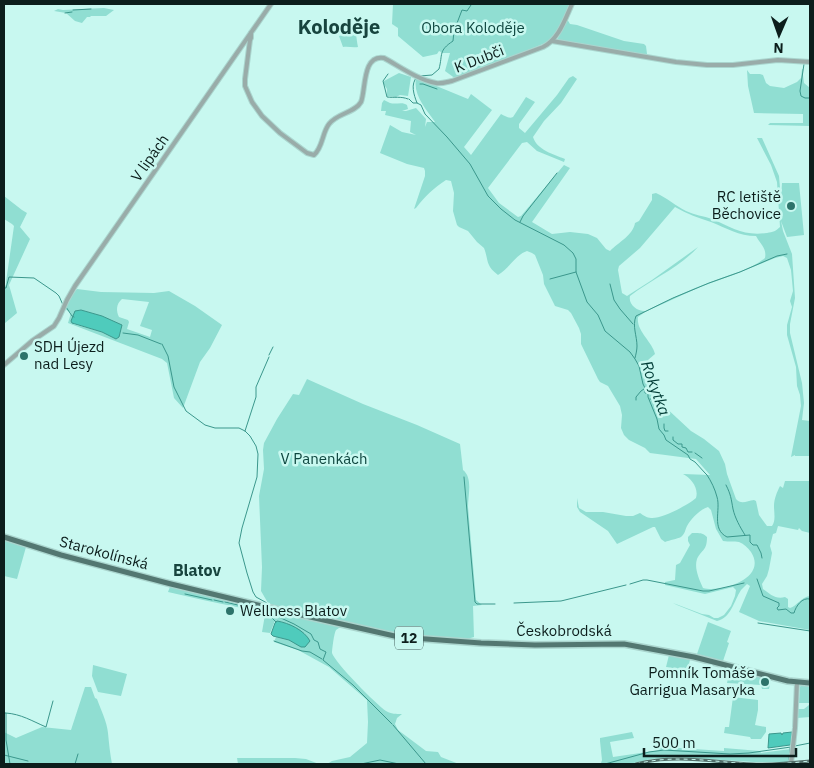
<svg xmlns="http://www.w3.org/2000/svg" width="814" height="768" font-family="'IBM Plex Sans',sans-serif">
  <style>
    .green { fill: #90ded2; fill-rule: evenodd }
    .water { fill: #4fcbbc; stroke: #3b978c }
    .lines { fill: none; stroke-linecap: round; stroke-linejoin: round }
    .stream { stroke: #3b978c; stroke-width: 1 }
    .tertiary-casing { stroke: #aad5ce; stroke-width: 6 }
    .primary-casing { stroke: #aad5ce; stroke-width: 8 }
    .tertiary { stroke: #99aca9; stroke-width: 4 }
    .primary { stroke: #537771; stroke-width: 5 }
    .rail-casing { stroke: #516e69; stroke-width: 3 }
    .rail { stroke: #c8f8f0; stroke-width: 1; stroke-dasharray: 4; stroke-linecap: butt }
    .poi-dot { fill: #2c736a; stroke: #c8f8f0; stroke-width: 2 }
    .labels { text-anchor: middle; stroke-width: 5; stroke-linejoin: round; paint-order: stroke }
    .shield { fill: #c8f8f0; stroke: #445f5c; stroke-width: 1 }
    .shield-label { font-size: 14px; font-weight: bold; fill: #0c1e1c }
    .park-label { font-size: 15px; fill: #0e463f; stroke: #c8f8f0 }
    .street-label { font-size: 15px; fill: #0c1e1c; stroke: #c8f8f0 }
    .poi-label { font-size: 15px; fill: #0c1e1c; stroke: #c8f8f0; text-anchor: end }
    .water-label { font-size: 16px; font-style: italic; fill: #003c36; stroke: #c8f8f0 }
    .neighbourhood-label { font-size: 16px; font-weight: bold; fill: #17443e; stroke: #c8f8f0 }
    .district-label { font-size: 20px; font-weight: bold; fill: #17443e; stroke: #c8f8f0 }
  </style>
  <rect width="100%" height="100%" fill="#c8f8f0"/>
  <g class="green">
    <polygon points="393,4 571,4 556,34 548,42 456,79 445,71 450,53 443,53 439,51 437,54 423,57 398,36 398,28 392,24"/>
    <polygon points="104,8 114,10 106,16 91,16 90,17 87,17 82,23 75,21 66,13 54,11 58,9 63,10"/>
    <polygon points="567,19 570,24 577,25 624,41 644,44 646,46 647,54 644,55 558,41 557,40"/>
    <path d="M350,22c7,6 6,16 8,25 -5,1 -10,-1 -15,0l-4,-11 10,-3 -2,-9z"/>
    <polygon points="802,69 803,69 803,75 804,83 810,88 810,126 768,125 770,123 803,123 803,114 754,113 748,86 747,70 750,74 760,74 763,75 766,83 770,86 784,88 797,82 801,78"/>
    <polygon points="399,73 411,77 408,96 400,95 396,97 387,96 387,89 383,83 384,81"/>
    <path d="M573,76l4,3 -16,24 -17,18 -11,16c4,13 20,17 32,22l-1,3 -27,-11 -10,-9 -5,1 -34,45 11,15 19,14 3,-1 43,-51 6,3 -38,54 20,12 18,-2 18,2 9,4 9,11 4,2c9,-9 23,-16 25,-28l4,-2 13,-21v-6l4,-1c11,5 20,13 30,18 8,4 18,5 26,8 21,9 31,17 55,14 6,-1 9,-2 13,-6l-3,-45 -6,-17 -14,-27h5l17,38 2,24 1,-17h17l5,52 -17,2 -6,-16 2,10 9,23 3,44 -5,26v9l12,50 2,20 -2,17 8,1v35h-15v-1l-4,2 10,-51 -1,-11 -3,-9 -1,-19 -9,-32v-10l5,-18 -2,-6 3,-10 -2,-21 -4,-12 -4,-2 -8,2 -42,17 -33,12 -55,25 -7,5c-2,14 14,24 17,37l-7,6 4,20 11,25 28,26 13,8 15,12 6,13 2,10 9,25c5,6 11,2 18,1l2,1 3,14 8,11h5c4,-6 2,-13 2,-20 0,-7 3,-14 6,-20l3,2 2,-7h25v52l-8,-2 -3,-3 -1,2 -20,-4 -2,7 -3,1 -3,12 2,7 -3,16 -2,7 -5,8 1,5c7,5 13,11 22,8l3,2v8l2,1c7,-2 11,-11 20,-12v34l-51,-9 -20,-9 11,-26 -3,-2c-2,2 -4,4 -6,6 -7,11 -10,28 -24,31l-40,-16 -4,-2 29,11 7,1 5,3h4l6,-3 7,-9 4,-10 1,-6 -3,-3 -28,7 -40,-9v-3l10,-2 1,-15 4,-2 10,-18 -2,-4v-4l4,-4c5,0 11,-1 15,4 0,14 -5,12 -10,22 -3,9 2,20 6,29 19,5 65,-10 48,-36 -3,-4 -7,-8 -12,-10 -5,-1 -10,0 -16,-1l-7,-12 -5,-19 -3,-3c-9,3 -17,12 -21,19 -2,4 -2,8 -6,11 -4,2 -11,3 -16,5l-4,-3 -6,-12h-2l-36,17 -9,-13 -28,-19 -3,-5v-9l2,10 7,4h17l23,4h7l7,-3c3,2 7,5 11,5 11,1 37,-13 45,-20 3,-10 -5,-20 -13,-24l27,1 -14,-16 -46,-6 -5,-5 -16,-8 -5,-5 -3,-7 1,-13 -2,-9 -12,-20 -8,-4 -2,-3 -17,-35v-10l-2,-6 -8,-15 -3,-3 -13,-4 -11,-22 -1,-9 -8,-20 -3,-2 -5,-2c-12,4 -18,18 -29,24 -13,-10 -9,-14 -14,-27l-7,-6 -9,-11 -9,-4 -2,-2 -4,-14 1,-18 -3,-12 -5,-1c-12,8 -21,16 -30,28l-2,1 11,-33v-5l-1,-3 -17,-4 -27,-11 10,-28 12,7 14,3 -6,-3 1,-11 -26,-6 1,-4h-5l1,-8 2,-3c2,1 4,2 6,3 6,2 12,-2 17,2l1,4 -6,2h4l10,-3 10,11 -1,8 2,-5h8c-9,-13 -22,-27 -19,-43l1,-1 51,21 3,-5 21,16 -28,37 7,8 30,-41c4,2 8,5 12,3l13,-20 9,5 -16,22v4l6,5 32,-38 12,-17zM675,207c12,7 24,11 36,15 15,6 28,14 45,14 4,8 11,12 9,22 -14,12 -37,17 -54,24 -22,8 -44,18 -65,29 -8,1 -18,-6 -16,-15 22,-17 49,-28 68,-49l-46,33 -25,16 -5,-3 -4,-23 1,-4 21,-18z"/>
    <polygon points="4,196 22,210 27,213 20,227 30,239 9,285 17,313 5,323 4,321 4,287 6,285 6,282 14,226 12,224 4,219"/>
    <path d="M77,289l24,3 53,1 15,-2 26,15 27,19 -12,23 -10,14 -17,46 -9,-10 -7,-35 -5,-4 -94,-36 3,-10 -6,-4 8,-15zM122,299l27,3 -9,24 12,4 -2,7 -23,-8 2,-7 -1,-2 -9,-3c-3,-6 -3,-13 3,-18zM78,310h3l21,6 20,10 -3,11 -3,2 -14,-7 -29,-8z"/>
    <path d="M307,379l56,25 54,21 43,19 3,26c10,8 5,25 5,37l8,93 6,5 -9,1 1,31 -7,2 -57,-4 -43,-8 -94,-21 -5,-3 -7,-12 1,-24 -3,-71 5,-27 -1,-19 1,-7 13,-24 16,-25 6,1z"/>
    <polygon points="4,540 26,547 17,579 4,576 4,550 5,545 4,545"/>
    <polygon points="171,584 266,607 265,613 203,600 168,592"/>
    <path d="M266,609l79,19h-6c-1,1 -2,1 -3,2 -2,3 -4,20 -4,23 3,10 45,52 54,58 5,3 10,3 16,3l-5,4 -2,6 3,6 28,21 12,1 3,5 18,7h-132l5,-3 18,-4 17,-14 1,-21 -1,-22 -38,-33 -31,-17 -24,-8 2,-5 13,3 11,-9 -19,-9 -6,-1 -5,12 -8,-1z"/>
    <polygon points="708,622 731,631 727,642 729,643 723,661 697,654"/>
    <polygon points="669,655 690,660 687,672 666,667"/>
    <polygon points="93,665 127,674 121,696 98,692 92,676"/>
    <polygon points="730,668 771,679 769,689 762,689 761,685 727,683"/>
    <polygon points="801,685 810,686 810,717 797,718 798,709 804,709 809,705 809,703 799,703 800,687"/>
    <path d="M85,687h6l4,11 2,1c4,11 10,23 11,34 1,10 2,21 4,31h-108v-32l12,6 26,-11 29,3z"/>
    <polygon points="733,697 758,700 758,710 755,725 766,727 766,732 761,739 751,739 750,737 724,733 725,727 729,727"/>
    <polygon points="632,732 634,738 610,742 613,757 661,750 658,749 658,739 663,740 663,749 678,748 724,751 724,748 760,751 761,753 791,749 789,762 754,762 676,757 651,759 630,764 599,764 601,763 602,760 600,741 600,738"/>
    <polygon points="237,758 295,758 306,759 319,764 238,764"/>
  </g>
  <g class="water">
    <polygon points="81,310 102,316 122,325 119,337 116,339 102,332 72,323 71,321 75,311"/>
    <path d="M277,621c12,2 27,9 33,20l-5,6h-4l-12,-7 -16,-4 -2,-2 4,-11z"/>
    <polygon points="792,732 791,744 790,745 768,748 769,734 781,733 782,735 783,733"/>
  </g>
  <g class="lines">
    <g class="stream">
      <polyline points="73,10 91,9"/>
      <polyline points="65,13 72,12"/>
      <polyline points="804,64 800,91 801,96 805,98 810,98"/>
      <path d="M388,74l-5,7 4,16c7,1 14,-1 21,2"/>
      <path d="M420,76l12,-1 7,-6c4,-15 -1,-18 14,-28l1,-10 8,-21 5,1 4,-6 -1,-1"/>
      <path d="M417,77c-7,7 -3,18 0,26l4,2 4,9 22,23 23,27 18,32 13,13 14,11 49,25 9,8 3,6v13l11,30 11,13 7,16 25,21 5,7 4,7 4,18 2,4v5h3v4l9,22 2,10 5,6 2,5 22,15 2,4 5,3 10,11 2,2c4,6 8,14 10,22 4,13 -6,32 10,40l23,-2v7l3,3h4l4,8 1,5"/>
      <polyline points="420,84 423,84 437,89"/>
      <polyline points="409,99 413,103 417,103"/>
      <polyline points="520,222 523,216 557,173"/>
      <polyline points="550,279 576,272"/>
      <polyline points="610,284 614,300 620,309 633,324"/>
      <polyline points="4,288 6,288 9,277 34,278 56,293 59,296 63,305"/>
      <polyline points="66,307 72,316 74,317"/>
      <polyline points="123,333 138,335 161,344"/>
      <polyline points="162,344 168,356 174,387 186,411 205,425 215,428 239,428 245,431 250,436 256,446 258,454 257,477 242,528 239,543 247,573 253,592 256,597 267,603 268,606"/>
      <polyline points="269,355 273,347"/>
      <path d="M635,358c1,-4 2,-8 2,-12 0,-10 -5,-20 -1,-30l37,-18 36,-15 31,-11 37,-16 10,-2"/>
      <polyline points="650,399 654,399 656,405 660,409"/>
      <polyline points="636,400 636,397 641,391 644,389"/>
      <polyline points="664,424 664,428 665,431 668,431"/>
      <polyline points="245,431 256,397 256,387 269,357"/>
      <polyline points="673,437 673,440 678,444 682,444 682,447 686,448 688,452 692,452"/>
      <polyline points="695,453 702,458"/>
      <polyline points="464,477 475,602 477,604 495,604"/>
      <path d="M726,485c5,10 5,13 7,24 2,9 7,18 12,26"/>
      <path d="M757,579l6,17 16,7v3l-2,2 1,2 8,-1 5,4h3c2,-7 8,-16 16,-14"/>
      <polyline points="630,584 643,580 647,580 703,591 709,591 744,583"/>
      <polyline points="185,594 212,600"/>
      <polyline points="214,600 223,602"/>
      <polyline points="225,602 242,606"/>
      <polyline points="514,603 561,601 626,585"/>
      <polyline points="245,606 247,607"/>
      <polyline points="250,607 263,610"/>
      <polyline points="269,609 272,618 276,622"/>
      <polyline points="270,613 294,624 311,634 314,640 318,642 320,649 326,652 323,660 353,685 392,724"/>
      <polyline points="758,623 810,631"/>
      <polyline points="274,641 302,651 310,652 322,659"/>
      <polyline points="4,713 6,713 6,740 10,764"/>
      <path d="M6,713c15,1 26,8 40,14l7,-26"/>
      <polyline points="393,725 426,764"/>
      <polyline points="795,746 810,743"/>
      <polyline points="790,753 790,748"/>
      <polyline points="4,755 28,761"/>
      <polyline points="789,760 789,756"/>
      <polyline points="75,764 78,754"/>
      <polyline points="361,764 380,760 399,764"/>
      <polyline points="605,764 649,752 664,750 730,754 749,753 791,747"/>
    </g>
    <defs>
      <g id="tertiary">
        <path d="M251,33v5l-1,2 -5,39v7l7,16 10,14 18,17 27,20 7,2c9,-8 8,-22 15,-31 8,-11 26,-11 32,-22 5,-12 1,-48 23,-44 15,8 34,22 52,25 5,1 11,-1 16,-2l91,-34c16,-8 22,-28 29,-43"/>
        <polyline points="552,41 676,62 707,65 733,65 778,60 810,62"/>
        <polyline points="4,365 32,341 54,326 59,318 67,300 75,286 271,4"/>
        <polyline points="791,764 795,728 797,682"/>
      </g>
      <polyline id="primary" points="4,537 61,555 171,584 266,607 399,637 481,643 535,645 624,644 694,657 788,681 810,683"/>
    </defs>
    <use href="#tertiary" class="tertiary-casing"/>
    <use href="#primary" class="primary-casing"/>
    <use href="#tertiary" class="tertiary"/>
    <use href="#primary" class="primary"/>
    <defs>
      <path id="rail" d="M636,764c39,-10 77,-2 116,0 20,1 39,-1 58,-3"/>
    </defs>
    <use href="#rail" class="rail-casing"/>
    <use href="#rail" class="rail"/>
  </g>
  <g class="poi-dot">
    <circle cx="791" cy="206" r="5"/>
    <circle cx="24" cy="356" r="5"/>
    <circle cx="230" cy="611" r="5"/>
    <circle cx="765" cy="682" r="5"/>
  </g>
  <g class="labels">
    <rect class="shield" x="395" y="626.5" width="28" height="23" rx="4"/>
    <g class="shield-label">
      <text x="409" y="643">12</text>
    </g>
    <g class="park-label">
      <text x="473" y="33">Obora Koloděje</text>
      <text x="324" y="464">V Panenkách</text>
    </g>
    <g class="street-label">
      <text transform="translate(479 59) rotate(-21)" y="5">K Dubči</text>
      <text transform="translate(150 158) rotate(-55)" y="5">V lipách</text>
      <text transform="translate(104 553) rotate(15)" y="5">Starokolínská</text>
      <text x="564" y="636">Českobrodská</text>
    </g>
    <g class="poi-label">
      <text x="781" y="202">RC letiště<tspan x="781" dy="17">Běchovice</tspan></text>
      <text x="34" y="352" text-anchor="start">SDH Újezd<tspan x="34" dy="17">nad Lesy</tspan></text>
      <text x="240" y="616" text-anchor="start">Wellness Blatov</text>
      <text x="755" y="678">Pomník Tomáše<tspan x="755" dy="17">Garrigua Masaryka</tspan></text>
    </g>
    <g class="water-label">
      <text transform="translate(656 388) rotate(70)" y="6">Rokytka</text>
    </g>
    <g class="neighbourhood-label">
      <text x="197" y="576">Blatov</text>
    </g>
    <g class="district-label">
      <text x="339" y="34">Koloděje</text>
    </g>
  </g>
  <rect width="814" height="768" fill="none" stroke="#0c1e1c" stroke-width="10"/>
  <g transform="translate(779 35) rotate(182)" stroke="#c8f8f0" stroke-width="4" paint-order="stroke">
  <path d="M0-4L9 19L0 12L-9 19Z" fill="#0c1e1c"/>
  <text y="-8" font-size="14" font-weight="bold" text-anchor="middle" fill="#0c1e1c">N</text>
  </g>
  <path d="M644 748v8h152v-8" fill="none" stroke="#0c1e1c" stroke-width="2.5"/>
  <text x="652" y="748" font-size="15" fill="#0c1e1c" stroke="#c8f8f0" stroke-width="4" paint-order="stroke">500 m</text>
</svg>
